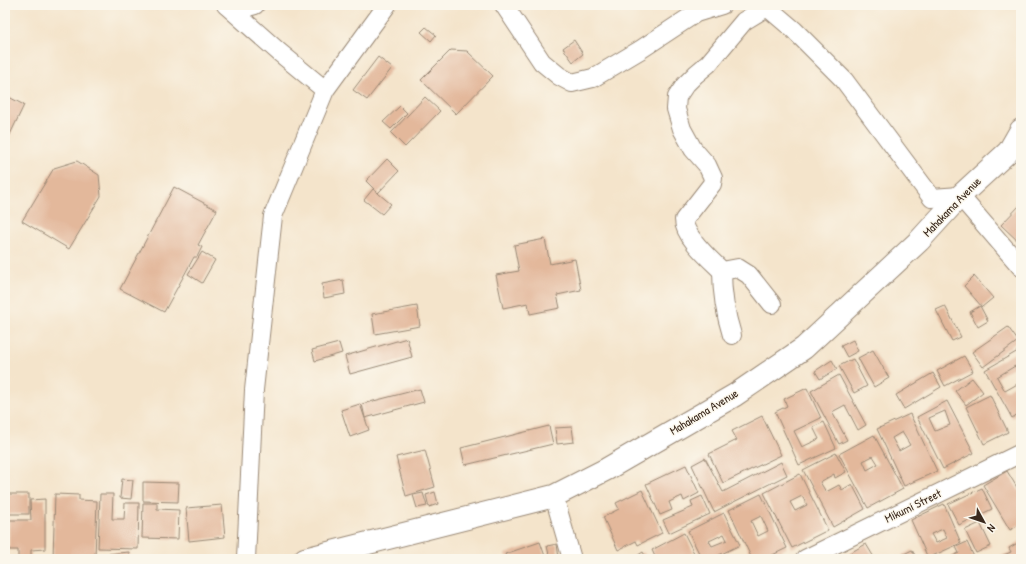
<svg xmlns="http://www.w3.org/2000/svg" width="1026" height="564" font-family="'Patrick Hand',sans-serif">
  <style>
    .building { fill: #e3b89b; fill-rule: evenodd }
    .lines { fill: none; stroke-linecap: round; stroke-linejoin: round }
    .minor-casing { stroke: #988774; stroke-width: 20 }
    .tertiary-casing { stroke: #988774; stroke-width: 24 }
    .minor { stroke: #fff; stroke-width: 18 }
    .tertiary { stroke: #fff; stroke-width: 22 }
    .labels { text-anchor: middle; stroke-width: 3; stroke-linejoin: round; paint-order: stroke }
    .street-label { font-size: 12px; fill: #3b2a1e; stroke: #fbf7ec }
  </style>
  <rect width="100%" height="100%" fill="#fbf7ec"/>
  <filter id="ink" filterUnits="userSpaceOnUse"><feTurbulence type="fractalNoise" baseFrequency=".025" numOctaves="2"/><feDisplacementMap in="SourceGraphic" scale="8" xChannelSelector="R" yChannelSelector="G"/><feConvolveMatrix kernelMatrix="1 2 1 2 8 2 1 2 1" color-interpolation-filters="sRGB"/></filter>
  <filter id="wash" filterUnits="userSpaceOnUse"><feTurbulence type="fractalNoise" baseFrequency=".012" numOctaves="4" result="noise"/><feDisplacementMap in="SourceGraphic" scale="16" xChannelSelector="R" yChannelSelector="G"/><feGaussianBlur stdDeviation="0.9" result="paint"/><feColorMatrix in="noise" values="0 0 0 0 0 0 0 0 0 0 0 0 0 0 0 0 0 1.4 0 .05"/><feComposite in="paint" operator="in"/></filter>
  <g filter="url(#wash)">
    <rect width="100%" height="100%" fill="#f4e4cb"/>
    <g id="blocks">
      <g class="building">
        <polygon points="426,27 436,35 431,41 421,32"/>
        <polygon points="574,40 583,54 573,62 563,48"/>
        <polygon points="451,50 467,51 493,76 456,114 421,80"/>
        <polygon points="378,57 392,68 367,100 353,90"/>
        <polygon points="5,95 24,105 5,145"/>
        <polygon points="425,97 440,111 405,147 391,133"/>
        <polygon points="400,106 407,113 391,129 383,122"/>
        <polygon points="387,159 399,171 378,193 366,181"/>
        <polygon points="77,161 99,175 101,196 69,249 22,221 54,168"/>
        <polygon points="174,187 217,210 198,245 202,247 197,257 194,257 164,312 120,289"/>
        <polygon points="373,189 391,204 382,214 364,200"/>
        <polygon points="1021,204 1021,244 1001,225"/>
        <polygon points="545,239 550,264 575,259 581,290 557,295 560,308 530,314 528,303 503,308 496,275 519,271 514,245"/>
        <polygon points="202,252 215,260 202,283 188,274"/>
        <polygon points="974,276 993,298 982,307 964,286"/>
        <polygon points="343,280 345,294 324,298 322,284"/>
        <polygon points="417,306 420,326 375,334 372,314"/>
        <polygon points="945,306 961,337 952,341 936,310"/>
        <polygon points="980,306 988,321 978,327 970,312"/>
        <polygon points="1008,327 1018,341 983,367 972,352"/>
        <polygon points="407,338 412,357 350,374 345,356"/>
        <polygon points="853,340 858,351 847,357 841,346"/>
        <polygon points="339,343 342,353 315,361 312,350"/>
        <polygon points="873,350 889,378 874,387 858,358"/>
        <polygon points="1018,351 1021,357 1021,377 1015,366 997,377 1005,391 1021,382 1021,412 1012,418 985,370"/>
        <polygon points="964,356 973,371 945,386 937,371"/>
        <polygon points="853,359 867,386 854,393 839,366"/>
        <polygon points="832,360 837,369 820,379 815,371"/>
        <polygon points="933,373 941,387 904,409 896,395"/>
        <polygon points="839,375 866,425 858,430 845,405 832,412 847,440 839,444 811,391"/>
        <polygon points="972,378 983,392 966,405 955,391"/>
        <polygon points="807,388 821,418 794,431 802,447 819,439 813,427 824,422 836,448 799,465 775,412 787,406 784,399"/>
        <polygon points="420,389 424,402 365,418 362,404"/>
        <polygon points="990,395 1008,432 984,444 966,407"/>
        <path d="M947,401l27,52 -31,16 -26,-52zM945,411l5,14 -15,6 -6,-13z"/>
        <polygon points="360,404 369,430 350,437 341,410"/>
        <path d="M910,414l27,57 -33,15 -27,-57zM902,432l8,13 -11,6 -7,-13z"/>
        <polygon points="762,416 781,455 723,483 709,454 737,440 732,431"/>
        <polygon points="549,426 553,444 465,465 461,448"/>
        <polygon points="572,427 574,442 557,444 555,428"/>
        <path d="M874,435l29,54 -35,19 -29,-54zM873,456l5,8 -11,6 -4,-9z"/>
        <polygon points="425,450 435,487 406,496 396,457"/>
        <polygon points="836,453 846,472 835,478 834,474 820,482 826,492 839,485 842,490 852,484 865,509 833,527 803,470"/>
        <polygon points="705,458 723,492 781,462 787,475 714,512 692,465"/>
        <polygon points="686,465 699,493 684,501 682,496 669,502 672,510 660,515 646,484"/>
        <polygon points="1007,471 1021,494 1021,524 1010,530 983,485"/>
        <path d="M800,474l28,56 -36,18 -28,-55zM802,496l5,9 -12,6 -5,-9z"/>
        <polygon points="122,479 133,480 131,499 120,498"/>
        <polygon points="143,482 179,483 178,502 143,501"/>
        <polygon points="982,488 992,509 959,525 948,504"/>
        <polygon points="642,490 662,533 638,545 636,541 618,550 603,517 619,509 616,503"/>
        <polygon points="435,492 438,504 429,507 426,495"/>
        <polygon points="423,493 427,506 417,508 413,495"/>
        <rect x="7" y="494" width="22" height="20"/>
        <polygon points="55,494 79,495 79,500 97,501 95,558 53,557"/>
        <polygon points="100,494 113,494 112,519 124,519 125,503 139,503 138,549 98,548"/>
        <path d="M761,494l26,54 -23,11h-12l-23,-49zM761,516l7,15 -10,5 -7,-15z"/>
        <polygon points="702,496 710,514 669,533 663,520 693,507 691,501"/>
        <polygon points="45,499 45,549 31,550 31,559 18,559 18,550 9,550 9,520 31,520 30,500"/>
        <polygon points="143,503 157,503 157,509 179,510 178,539 142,538"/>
        <path d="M944,504l17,39 -33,15 -17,-38zM943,529l4,9 -11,5 -5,-9z"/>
        <polygon points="222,505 225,537 189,541 186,508"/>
        <path d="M724,513l16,32 -29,14h-9l-14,-28zM724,534l3,6 -15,6 -3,-5z"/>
        <polygon points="980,523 991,546 976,553 965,530"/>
        <polygon points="684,533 694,553 682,559 667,559 666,556 661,559 656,559 652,550"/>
        <polygon points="1021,541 1021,559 994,559 1011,552 1009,548"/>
        <polygon points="540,542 546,559 507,559 505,554"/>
        <polygon points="967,542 975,559 946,559 959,553 956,547"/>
        <polygon points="557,544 559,559 550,559 547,546"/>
        <polygon points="866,544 875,559 839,559"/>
        <polygon points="912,550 917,559 904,559 902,555"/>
        <polygon points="129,552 129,559 96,559 96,555"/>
        <polygon points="643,552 647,559 632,559"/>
      </g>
    </g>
  </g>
  <g filter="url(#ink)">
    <use href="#blocks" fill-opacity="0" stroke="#988774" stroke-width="1"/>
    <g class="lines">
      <defs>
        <g id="minor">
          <polyline points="226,5 279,52 325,90"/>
          <polyline points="226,5 244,8 255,5"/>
          <polyline points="504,5 542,62 559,76 572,83 593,78 640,50 696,13 722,5"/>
          <polyline points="757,5 767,7 794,30 844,80 932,198 960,196 1021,267"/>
          <path d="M767,7l-23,14 -36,43 -12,10 -11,11 -8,12 -1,12 6,20 11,20 14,16 6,13 -1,6 -28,36c0,17 27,40 38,51l16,-3 11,7 23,29"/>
          <path d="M722,271c0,22 3,42 10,64"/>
          <polyline points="554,496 572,559"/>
          <polyline points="246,559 254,390 273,216 325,90 387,5"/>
          <polyline points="805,559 1021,453"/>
        </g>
        <polyline id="tertiary" points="305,559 554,496 607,469 735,395 804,348 919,241 960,196 1009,151 1021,130"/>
      </defs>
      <use href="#minor" class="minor-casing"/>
      <use href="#tertiary" class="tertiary-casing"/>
      <use href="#minor" class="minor"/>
      <use href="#tertiary" class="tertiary"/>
    </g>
  </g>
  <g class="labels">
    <g class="street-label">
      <text transform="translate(952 207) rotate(-46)" y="4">Mahakama Avenue</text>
      <text transform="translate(704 412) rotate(-31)" y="4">Mahakama Avenue</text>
      <text transform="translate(913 506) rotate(-26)" y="4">Mikumi Street</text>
    </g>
  </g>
  <rect width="1026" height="564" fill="none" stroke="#fbf7ec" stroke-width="20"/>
  <g transform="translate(984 522) rotate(130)" stroke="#fbf7ec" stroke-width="3" paint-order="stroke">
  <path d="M0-3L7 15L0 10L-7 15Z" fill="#3b2a1e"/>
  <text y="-6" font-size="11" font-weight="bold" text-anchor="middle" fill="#3b2a1e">N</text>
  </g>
</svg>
